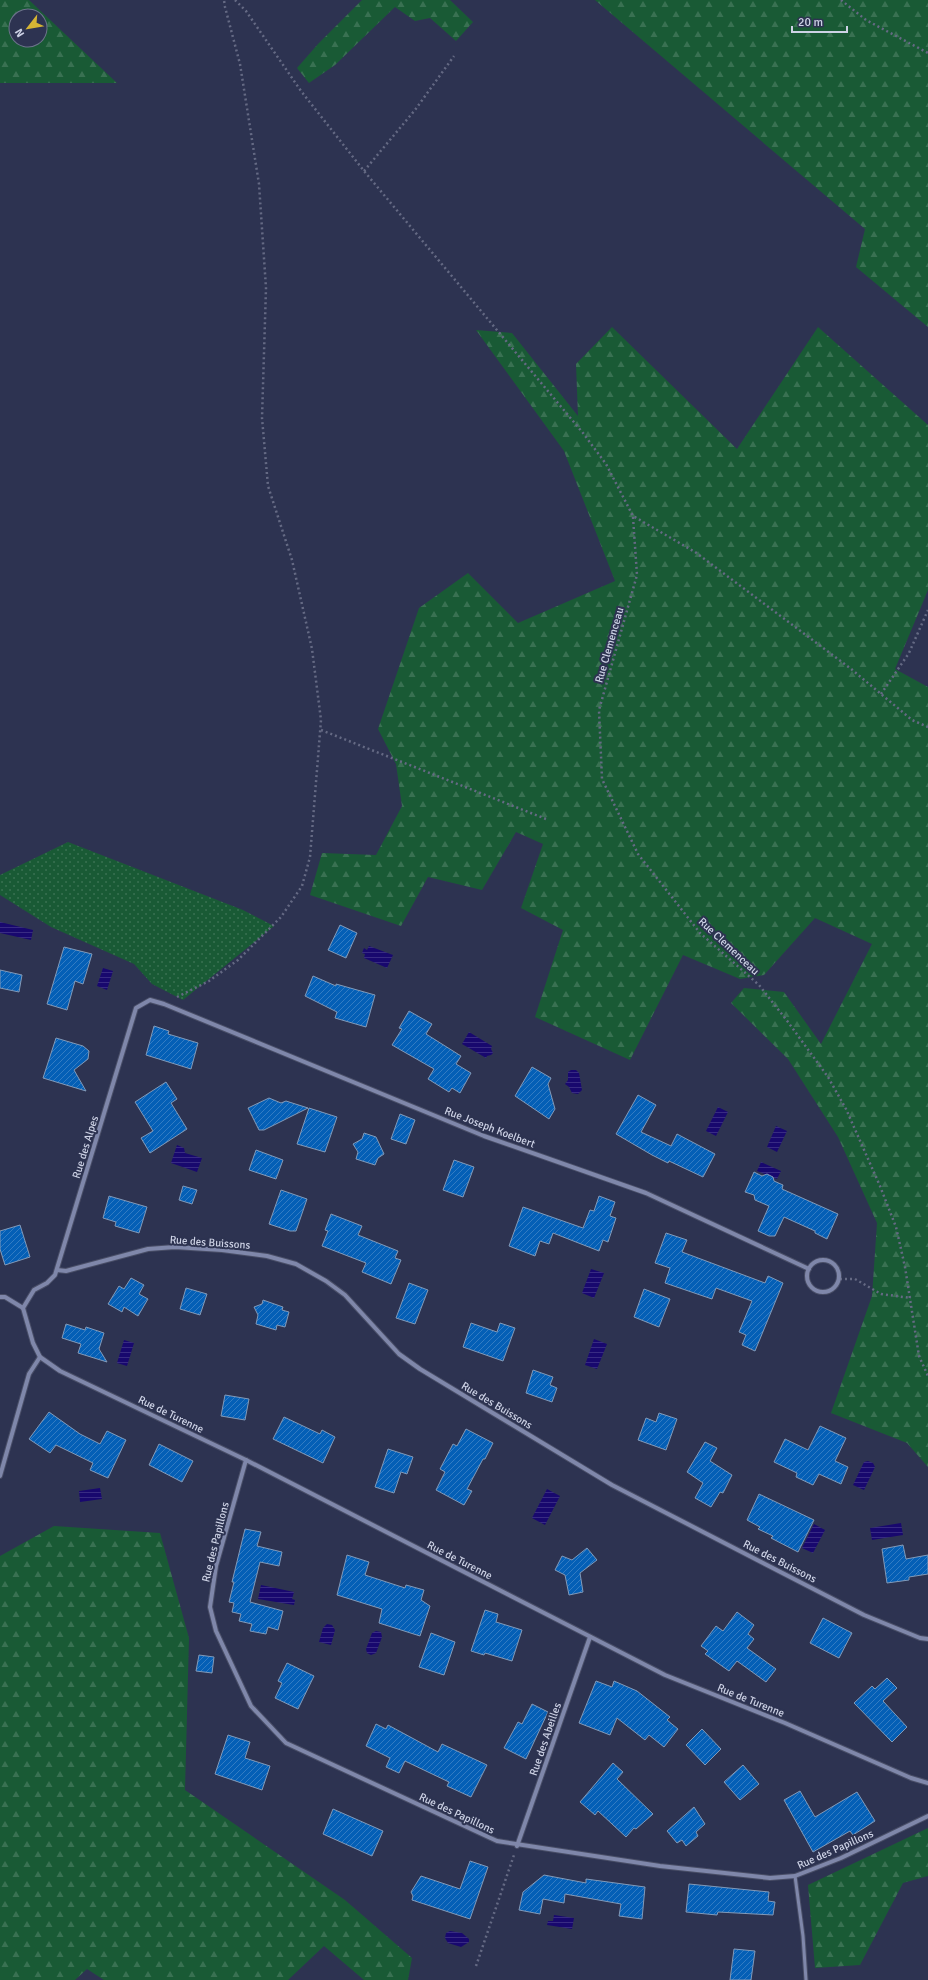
<svg xmlns="http://www.w3.org/2000/svg" width="928" height="1980" font-family="Signika,sans-serif">
  <style>
    .grass { fill: url(#grass-dots) }
    .forest { fill: url(#forest-firs); fill-rule: evenodd }
    .water { fill: url(#water-rules) }
    .building { fill: url(#building-hatch); stroke: #829ab9 }
    .lines { fill: none; stroke-linecap: round; stroke-linejoin: round }
    .lane-casing { stroke: #494e67; stroke-width: 5 }
    .street-casing { stroke: #494e67; stroke-width: 6 }
    .path { stroke: #656a84; stroke-width: 2.5; stroke-dasharray: 2 3; stroke-linecap: butt }
    .lane { stroke: #7f87aa; stroke-width: 3 }
    .street { stroke: #7f87aa; stroke-width: 4 }
    .labels { text-anchor: middle; stroke-width: 4; stroke-linejoin: round; paint-order: stroke }
    .street-label { font-size: 11px; fill: #cdd2e5; stroke: #2d3351 }
  </style>
  <defs>
    <pattern id="grass-dots" width="8" height="8" patternUnits="userSpaceOnUse"><rect width="8" height="8" fill="#195a35"/><path d="M2 2h.1M6 6h.1" fill="none" stroke="#397152" stroke-width="1.8" stroke-linecap="round"/></pattern>
    <pattern id="forest-firs" width="22" height="20" patternUnits="userSpaceOnUse"><rect width="22" height="20" fill="#195a35"/><path d="M5 1l3.5 6h-7zM16 11l3.5 6h-7z" fill="#397152"/></pattern>
    <pattern id="water-rules" width="6" height="5" patternUnits="userSpaceOnUse"><rect width="6" height="5" fill="#18086e"/><path d="M0 2.5h6" fill="none" stroke="#382b83"/></pattern>
    <pattern id="building-hatch" width="6" height="6" patternUnits="userSpaceOnUse"><rect width="6" height="6" fill="#045fb6"/><path d="M-1 1l2-2M0 6l6-6M5 7l2-2" fill="none" stroke="#337cc3"/></pattern>
  </defs>
  <rect width="100%" height="100%" fill="#2d3351"/>
  <polygon class="grass" points="68,842 243,910 274,926 183,1000 152,984 134,964 51,927 0,895 0,875"/>
  <g class="forest">
    <path d="M0,0h29l88,83h-117zM16,16h24v24h-24z"/>
    <polygon points="362,0 450,0 473,22 456,41 430,18 415,21 395,7 335,65 309,83 297,68 318,44"/>
    <polygon points="595,0 928,0 928,327 856,267 865,229"/>
    <polygon points="612,327 737,449 818,327 928,425 928,590 895,669 928,687 928,1467 907,1443 831,1413 872,1296 877,1223 838,1137 788,1059 731,1003 744,988 784,992 821,1044 872,944 815,918 764,975 740,979 683,955 630,1060 535,1017 563,930 521,908 543,844 516,832 482,890 428,877 401,926 310,895 322,853 376,855 402,806 396,764 378,729 419,608 468,573 518,623 615,581 564,451 476,330 512,333 578,416 576,364"/>
    <polygon points="54,1526 160,1533 189,1638 185,1790 345,1900 412,1958 408,1980 364,1980 324,1946 288,1980 104,1980 87,1969 75,1980 0,1980 0,1556"/>
    <polygon points="928,1828 928,1876 903,1883 860,1965 815,1968 808,1885"/>
  </g>
  <g class="water">
    <polygon points="0,922 33,930 31,940 0,933"/>
    <polygon points="369,946 393,955 387,968 364,958 365,954 362,953 364,948 367,950"/>
    <polygon points="103,968 113,971 107,990 97,986"/>
    <polygon points="469,1032 492,1046 491,1049 493,1053 491,1055 487,1056 486,1058 462,1044"/>
    <polygon points="571,1070 576,1070 579,1073 582,1090 578,1094 572,1093 569,1087 565,1084 568,1080 568,1072"/>
    <polygon points="718,1107 728,1112 716,1136 706,1131"/>
    <polygon points="776,1126 787,1131 777,1152 767,1147"/>
    <polygon points="177,1145 184,1148 185,1153 202,1158 197,1172 171,1163"/>
    <polygon points="761,1162 781,1171 777,1179 757,1171"/>
    <polygon points="591,1269 604,1273 594,1298 582,1293"/>
    <polygon points="594,1339 607,1344 597,1369 585,1365"/>
    <polygon points="124,1340 134,1343 127,1366 117,1363"/>
    <polygon points="868,1461 873,1463 875,1467 864,1490 853,1485 864,1462"/>
    <polygon points="100,1488 102,1499 80,1502 79,1491"/>
    <polygon points="547,1489 560,1496 545,1525 532,1518"/>
    <polygon points="901,1523 903,1535 872,1540 870,1528"/>
    <polygon points="814,1524 825,1530 813,1553 802,1548"/>
    <polygon points="261,1585 294,1592 292,1599 295,1600 294,1605 258,1599"/>
    <polygon points="327,1624 332,1625 335,1630 331,1645 319,1642 323,1628"/>
    <polygon points="376,1631 381,1632 382,1637 376,1653 371,1655 367,1653 366,1649 372,1633"/>
    <polygon points="554,1915 574,1918 572,1929 547,1925 548,1921 553,1921"/>
    <polygon points="450,1931 462,1933 469,1939 469,1942 461,1947 448,1943 445,1938 446,1933"/>
  </g>
  <g class="building">
    <polygon points="340,925 357,933 346,958 328,950"/>
    <polygon points="64,947 92,954 83,984 75,981 67,1010 47,1004"/>
    <polygon points="0,970 22,975 19,992 0,988"/>
    <polygon points="313,976 336,986 336,984 375,995 366,1027 335,1018 337,1012 305,996"/>
    <polygon points="409,1011 432,1024 426,1034 461,1056 456,1064 471,1073 460,1093 452,1088 449,1092 428,1079 434,1069 392,1045 402,1029 399,1028"/>
    <polygon points="154,1026 169,1031 168,1034 198,1043 191,1069 146,1055"/>
    <polygon points="56,1038 83,1046 89,1051 88,1059 74,1070 86,1091 43,1078"/>
    <polygon points="532,1067 551,1078 548,1084 555,1109 549,1119 515,1096"/>
    <polygon points="166,1082 177,1099 171,1103 187,1129 150,1153 141,1138 153,1131 135,1102"/>
    <polygon points="638,1095 656,1105 641,1132 671,1146 677,1134 715,1154 703,1177 669,1161 668,1163 652,1155 616,1134"/>
    <polygon points="269,1098 281,1103 286,1101 308,1108 264,1130 259,1130 248,1108"/>
    <polygon points="309,1108 337,1117 325,1152 297,1144"/>
    <polygon points="400,1114 415,1120 406,1144 391,1139"/>
    <polygon points="364,1133 376,1137 384,1154 378,1158 375,1165 356,1159 358,1152 353,1144 362,1139"/>
    <polygon points="256,1150 283,1160 276,1179 249,1170"/>
    <polygon points="454,1160 474,1167 463,1197 443,1190"/>
    <polygon points="754,1172 762,1176 767,1174 773,1177 774,1181 783,1185 782,1189 838,1214 827,1239 815,1233 815,1231 784,1217 775,1236 769,1236 758,1231 769,1206 755,1200 754,1195 745,1192"/>
    <polygon points="183,1186 197,1190 192,1204 179,1200"/>
    <polygon points="281,1190 307,1199 296,1231 290,1231 269,1224"/>
    <polygon points="109,1196 147,1207 139,1233 115,1226 116,1222 103,1218"/>
    <polygon points="599,1196 615,1202 610,1216 616,1218 608,1242 603,1240 599,1251 553,1233 549,1244 540,1241 535,1256 509,1246 523,1207 583,1228 590,1210 594,1211"/>
    <polygon points="331,1214 362,1226 358,1235 398,1251 395,1258 401,1260 391,1284 362,1272 366,1263 322,1246 328,1231 325,1230"/>
    <polygon points="20,1225 30,1257 5,1265 0,1249 0,1231"/>
    <polygon points="666,1233 687,1240 682,1252 765,1283 768,1276 783,1283 755,1351 742,1345 746,1335 739,1332 752,1301 716,1288 712,1299 665,1283 670,1268 655,1263"/>
    <polygon points="131,1278 144,1285 139,1294 148,1299 138,1316 124,1307 122,1312 108,1304 119,1286 124,1289"/>
    <polygon points="409,1283 428,1290 415,1324 396,1318"/>
    <polygon points="186,1288 207,1294 200,1315 180,1309"/>
    <polygon points="644,1289 670,1299 659,1327 634,1317"/>
    <polygon points="263,1300 283,1307 282,1310 289,1312 285,1327 277,1325 276,1330 256,1324 258,1315 254,1307 262,1304"/>
    <polygon points="471,1323 497,1332 500,1323 515,1328 503,1361 463,1347"/>
    <polygon points="66,1324 85,1330 86,1327 104,1333 99,1349 107,1362 78,1353 81,1344 62,1338"/>
    <polygon points="533,1370 553,1377 550,1385 557,1388 552,1402 526,1393"/>
    <polygon points="225,1395 249,1399 245,1420 221,1416"/>
    <polygon points="49,1412 80,1434 100,1444 107,1431 126,1440 108,1478 90,1470 93,1463 56,1445 50,1453 29,1439"/>
    <polygon points="659,1413 677,1419 666,1450 638,1440 646,1418 656,1422"/>
    <polygon points="284,1417 320,1434 322,1430 335,1437 323,1463 273,1439"/>
    <polygon points="820,1426 846,1438 835,1461 848,1467 841,1484 819,1474 813,1485 796,1477 797,1473 774,1462 785,1439 808,1450"/>
    <polygon points="466,1429 493,1443 485,1459 483,1459 467,1489 472,1491 464,1505 436,1490 445,1472 440,1469 453,1444 457,1446"/>
    <polygon points="705,1442 717,1448 710,1461 732,1475 723,1493 720,1492 711,1507 695,1498 703,1483 687,1472"/>
    <polygon points="159,1444 193,1461 182,1482 149,1465"/>
    <polygon points="388,1449 413,1457 407,1474 401,1472 394,1493 375,1487"/>
    <polygon points="759,1494 814,1520 798,1552 771,1538 773,1536 758,1529 760,1527 747,1520"/>
    <polygon points="245,1529 261,1532 257,1546 282,1552 279,1566 260,1562 250,1602 283,1611 278,1630 268,1627 266,1634 250,1631 252,1624 239,1621 241,1614 232,1612 234,1603 229,1602 234,1582 232,1582"/>
    <polygon points="903,1545 906,1559 928,1555 928,1574 909,1577 909,1580 887,1583 882,1549"/>
    <polygon points="587,1548 597,1560 580,1573 583,1592 569,1595 565,1575 555,1570 562,1556 572,1560"/>
    <polygon points="347,1555 369,1562 365,1575 405,1588 406,1585 424,1590 421,1600 430,1606 420,1636 379,1623 382,1609 337,1595"/>
    <polygon points="485,1610 498,1614 496,1622 522,1630 512,1661 485,1653 484,1655 471,1651"/>
    <polygon points="737,1612 754,1625 748,1634 754,1639 747,1648 776,1669 766,1682 737,1661 729,1671 705,1654 708,1651 701,1646 716,1626 723,1631"/>
    <polygon points="823,1618 852,1633 839,1658 810,1643"/>
    <polygon points="431,1633 455,1642 444,1675 419,1667"/>
    <polygon points="199,1655 214,1657 212,1673 196,1671"/>
    <polygon points="287,1663 314,1676 298,1709 275,1698 282,1683 278,1681"/>
    <polygon points="887,1678 897,1688 883,1701 907,1727 892,1742 854,1703 872,1686 875,1689"/>
    <polygon points="596,1681 612,1687 614,1681 637,1691 670,1717 667,1720 678,1729 664,1747 649,1735 645,1740 617,1718 610,1735 579,1723"/>
    <polygon points="532,1704 548,1712 526,1759 504,1748 518,1722 522,1724"/>
    <polygon points="376,1724 386,1729 388,1725 438,1752 442,1744 487,1765 471,1797 447,1786 449,1782 405,1761 399,1773 386,1767 390,1758 366,1746"/>
    <polygon points="702,1729 721,1749 705,1765 686,1745"/>
    <polygon points="228,1735 250,1742 245,1758 270,1766 262,1790 215,1774"/>
    <polygon points="613,1763 623,1772 617,1779 653,1814 636,1829 634,1828 626,1837 598,1811 595,1815 580,1802"/>
    <polygon points="743,1765 759,1784 740,1800 724,1782"/>
    <polygon points="800,1791 815,1817 857,1792 875,1821 853,1835 850,1831 813,1852 784,1800"/>
    <polygon points="694,1807 705,1824 696,1832 698,1836 686,1846 682,1840 677,1843 667,1831"/>
    <polygon points="333,1809 383,1831 372,1856 323,1834"/>
    <polygon points="470,1861 488,1867 470,1919 412,1900 413,1896 411,1892 421,1876 460,1889"/>
    <polygon points="544,1875 586,1883 586,1879 645,1887 642,1919 619,1916 621,1904 565,1894 564,1903 543,1899 540,1914 519,1910 523,1892"/>
    <polygon points="689,1884 769,1892 768,1901 775,1902 773,1915 718,1912 717,1915 686,1912"/>
    <polygon points="734,1949 755,1951 751,1980 730,1980"/>
  </g>
  <g class="lines">
    <defs>
      <polyline id="lane" points="795,1876 803,1936 806,1980"/>
      <g id="street">
        <circle cx="823" cy="1276" r="16"/>
        <polyline points="57,1270 66,1271 148,1249 175,1247 222,1250 267,1256 296,1264 326,1281 345,1295 399,1354 420,1369 612,1485 864,1615 920,1638 928,1639"/>
        <polyline points="0,1297 5,1297 23,1308"/>
        <polyline points="23,1308 34,1290 47,1283 55,1275 136,1008 150,1000 164,1004 484,1136 646,1193 809,1269"/>
        <polyline points="23,1308 33,1343 40,1357 60,1371 246,1460 665,1675 785,1723 911,1778 928,1783"/>
        <polyline points="246,1460 216,1566 210,1607 216,1631 251,1706 286,1743 497,1841 660,1866 770,1878 795,1876 841,1858 928,1816"/>
        <polyline points="0,1476 29,1374 40,1357"/>
        <polyline points="517,1846 590,1637"/>
      </g>
    </defs>
    <use href="#lane" class="lane-casing"/>
    <use href="#street" class="street-casing"/>
    <g class="path">
      <polyline points="235,0 246,11 301,91 364,171 583,433 606,464 633,516 695,552 850,668 912,720 928,727"/>
      <polyline points="841,0 866,20 928,53"/>
      <polyline points="364,171 415,110 454,56"/>
      <polyline points="633,517 637,575 599,710 602,779 638,854 700,933 759,985 788,1022 828,1077 846,1109 880,1186 896,1227 905,1267 919,1356 928,1376"/>
      <polyline points="881,694 909,653 928,610"/>
      <polyline points="321,730 546,819"/>
      <polyline points="177,997 209,981 238,960 281,917 302,886 310,857 321,720 312,649 292,560 268,486 262,418 266,288 259,184 240,64 225,7 224,0"/>
      <polyline points="840,1279 855,1279 881,1294 911,1298"/>
      <polyline points="476,1966 514,1855"/>
    </g>
    <use href="#lane" class="lane"/>
    <use href="#street" class="street"/>
  </g>
  <g class="labels">
    <g class="street-label">
      <text transform="translate(609 645) rotate(-74)" y="4">Rue Clemenceau</text>
      <text transform="translate(729 946) rotate(43)" y="4">Rue Clemenceau</text>
      <text transform="translate(490 1127) rotate(21)" y="4">Rue Joseph Koelbert</text>
      <text transform="translate(85 1147) rotate(-73)" y="4">Rue des Alpes</text>
      <text transform="translate(210 1242) rotate(4)" y="4">Rue des Buissons</text>
      <text transform="translate(497 1405) rotate(31)" y="4">Rue des Buissons</text>
      <text transform="translate(171 1414) rotate(26)" y="4">Rue de Turenne</text>
      <text transform="translate(215 1542) rotate(-76)" y="4">Rue des Papillons</text>
      <text transform="translate(460 1560) rotate(27)" y="4">Rue de Turenne</text>
      <text transform="translate(780 1561) rotate(27)" y="4">Rue des Buissons</text>
      <text transform="translate(751 1700) rotate(22)" y="4">Rue de Turenne</text>
      <text transform="translate(545 1739) rotate(-71)" y="4">Rue des Abeilles</text>
      <text transform="translate(457 1813) rotate(25)" y="4">Rue des Papillons</text>
      <text transform="translate(835 1849) rotate(-24)" y="4">Rue des Papillons</text>
    </g>
  </g>
  <g transform="translate(28 28) rotate(239)"><circle r="19" fill="#2d3351" stroke="#6d738c"/>
  <path d="M0-3L7 15L0 10L-7 15Z" fill="#d5b534"/>
  <text y="-6" font-size="11" font-weight="bold" text-anchor="middle" fill="#cdd2e5">N</text>
  </g>
  <path d="M792 26v6h55v-6" fill="none" stroke="#cdd2e5" stroke-width="2"/>
  <text x="798" y="26" font-size="12" fill="#cdd2e5" stroke="#2d3351" stroke-width="3" paint-order="stroke">20 m</text>
</svg>
